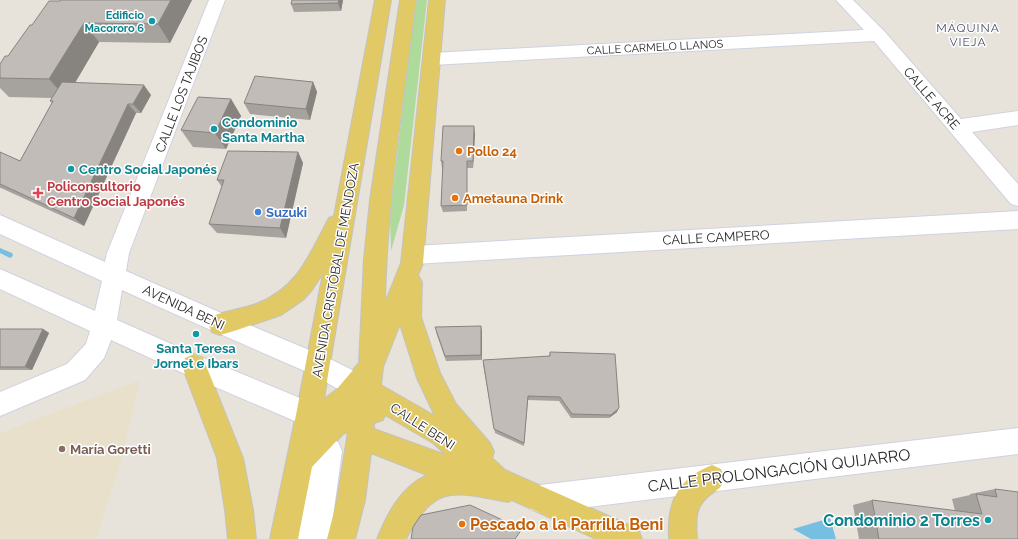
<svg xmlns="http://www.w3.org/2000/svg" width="1018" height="539" font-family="Raleway,sans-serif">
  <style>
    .education { fill: #e9e0cb }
    .green { fill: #aeda9b }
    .water { fill: #77bfe1 }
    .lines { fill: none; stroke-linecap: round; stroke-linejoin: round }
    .stream { fill: #77bfe1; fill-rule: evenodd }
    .minor-casing { stroke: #cfd2df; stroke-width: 2 }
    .major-casing { stroke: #c3c3c3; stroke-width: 2 }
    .minor { fill: #fff; fill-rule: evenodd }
    .major { fill: #e1ca66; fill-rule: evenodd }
    .wall { fill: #a6a29d }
    .shaded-wall { fill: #878480 }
    .building { fill: #c1bcb7; stroke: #878480 }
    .culture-dot { fill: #0f9aa8; stroke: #fff; stroke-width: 1.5 }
    .food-dot { fill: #e8710a; stroke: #fff; stroke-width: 1.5 }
    .health-dot { fill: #e0444e; stroke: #fff; stroke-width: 1.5 }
    .shop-dot { fill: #3f7fe0; stroke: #fff; stroke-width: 1.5 }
    .education-dot { fill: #8d6e63; stroke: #fff; stroke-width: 1.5 }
    .labels { text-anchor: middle; stroke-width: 3; stroke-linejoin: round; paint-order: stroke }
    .far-culture-label { font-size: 11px; font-weight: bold; fill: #0d838f; stroke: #fff; text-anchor: end }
    .far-street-label { font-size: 11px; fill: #272727; stroke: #fff }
    .far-neighbourhood-label { font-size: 12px; letter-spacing: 1px; fill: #4d5272; stroke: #fff }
    .street-label { font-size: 13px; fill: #272727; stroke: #fff }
    .culture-label { font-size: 13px; font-weight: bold; fill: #0d838f; stroke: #fff; text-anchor: start }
    .food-label { font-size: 13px; font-weight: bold; fill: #c56008; stroke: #fff; text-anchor: start }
    .health-label { font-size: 13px; font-weight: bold; fill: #be3a42; stroke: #fff; text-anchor: start }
    .shop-label { font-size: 13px; font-weight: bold; fill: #366cbe; stroke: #fff; text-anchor: start }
    .education-label { font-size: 13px; font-weight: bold; fill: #785e54; stroke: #fff; text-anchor: start }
    .near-street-label { font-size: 16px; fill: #272727; stroke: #fff }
    .near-culture-label { font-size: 16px; font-weight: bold; fill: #0d838f; stroke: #fff; text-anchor: end }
    .near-food-label { font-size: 16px; font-weight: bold; fill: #c56008; stroke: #fff; text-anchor: start }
  </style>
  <rect width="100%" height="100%" fill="#e8e3da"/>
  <polygon class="education" points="140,380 120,465 96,539 0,539 0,433"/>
  <polygon class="green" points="415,0 427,0 404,205 391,251 390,216"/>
  <polygon class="water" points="830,518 836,539 811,539 793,529"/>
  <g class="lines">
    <polygon class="stream" points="0,248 12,253 13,255 12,257 10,258 0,253"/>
    <defs>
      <g id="minor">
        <path d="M209,0h16l-96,253 -3,18 102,45 98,41 50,25 3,9 -3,9 -9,3c-21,-8 -40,-21 -60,-31 -62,-27 -124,-54 -185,-82l-5,30 86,38 131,54 4,9 -4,9 -9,4 -140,-60 -74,-34 -7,18 -19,22 -85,36v-24l67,-28 19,-20 4,-13 -90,-42v-20l95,42 7,-30 -102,-47v-19l105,47 2,-9z"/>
        <polygon points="836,0 853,0 884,31 961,119 1018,111 1018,125 972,132 1018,184 1018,206 1011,204 874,41 432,65 426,63 423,59 426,55 432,53 864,30"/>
        <polygon points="1018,211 1018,229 414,264 406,262 403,255 406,248 414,246"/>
        <polygon points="1018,428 1018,454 540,513 530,509 526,499 530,489 540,485"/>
        <polygon points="321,438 329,438 338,442 342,451 330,539 293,539 308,451 312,442"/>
      </g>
      <g id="major">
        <path d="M375,0h16l-67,399 12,-9 23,-27 5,-104 6,-59 30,-200h16c-13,101 -29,201 -31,303l16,-40 28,-263h16l-22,263 -5,12 4,7 -1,35 19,56 16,31 34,39 4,9 -2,6 13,12 133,59 4,10h-46l-84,-39 -4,2c-55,-10 -73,-19 -102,37h-29c10,-25 24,-52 50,-64l-56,-22 -6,47 -10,39h-28l10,-39 11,-68 -5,2 -31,33 -14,72h-28l26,-124 27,-142 -11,17 -9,10 -22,15 -47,16 -14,4 -8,-3 -4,-8 4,-8c14,-5 30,-7 44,-12 42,-16 53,-49 73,-86l5,-2zM400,324l17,54 18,38 -54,-31 2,-18zM385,415l48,28 13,12 -72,-26v-6l9,-3z"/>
        <polygon points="194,354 203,358 243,458 253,510 256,539 228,539 225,510 217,458 182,366 185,358"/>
        <path d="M712,465l9,4 4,9c-4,10 -5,10 -14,16 -17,13 -15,25 -14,45h-28c-2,-37 8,-60 43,-74z"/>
      </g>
    </defs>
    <use href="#minor" class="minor-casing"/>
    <use href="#major" class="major-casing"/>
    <use href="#minor" class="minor"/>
    <use href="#major" class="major"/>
  </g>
  <g class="wall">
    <polygon points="192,0 170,43 99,42 75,83 151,95 141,113 136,113 84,226 1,188 0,188 0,152 20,161 52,103 50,101 52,98 9,97 0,88 0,64 8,56 32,25 60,1"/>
    <polygon points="343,0 341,11 294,12 291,4"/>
    <polygon points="313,82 317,92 310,120 250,114 244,103"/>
    <polygon points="231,99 241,116 226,149 193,147 181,130"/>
    <polygon points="475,133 473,168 467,168 467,211 443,212 441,206 443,168 442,168 441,161"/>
    <polygon points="298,152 303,163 286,238 217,233 209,224 222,187 217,180"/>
    <polygon points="481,326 482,360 446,361 436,332"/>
    <polygon points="0,329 43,329 49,333 32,370 0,370"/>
    <polygon points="550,352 617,412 609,418 571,418 559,401 528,400 524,446 495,433 483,364 549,356"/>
    <polygon points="995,489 1018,539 859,539 853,505 872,500 955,511 952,499 970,495 970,494"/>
  </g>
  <g class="shaded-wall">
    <polygon points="171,0 192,0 170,43 158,24"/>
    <polygon points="339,0 343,0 341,11 338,3"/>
    <polygon points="84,23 99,42 66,98 49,79"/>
    <polygon points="313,82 317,92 310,120 306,109"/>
    <polygon points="144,85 151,95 141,113 133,104"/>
    <polygon points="231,99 241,116 226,149 215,133"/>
    <polygon points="128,104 136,113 84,226 74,218"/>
    <polygon points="474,126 475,133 473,168 473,161"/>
    <polygon points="298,152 303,163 286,238 280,228"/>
    <polygon points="481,326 482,331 482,360 481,355"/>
    <polygon points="43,329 49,333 32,370 25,367"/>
    <polygon points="619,408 617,412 609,418 611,415"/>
  </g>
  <g class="building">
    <polygon points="60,0 171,0 158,24 84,23 49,79 0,78 0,64 5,56 8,56 30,25 32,25 49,1 60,1"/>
    <polygon points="292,0 339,0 338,3 291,4"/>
    <polygon points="255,76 313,82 306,109 244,103"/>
    <polygon points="62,82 144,85 133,104 128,104 74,218 0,184 0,152 20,161 53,101 50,101"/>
    <polygon points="198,97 231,99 215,133 181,130"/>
    <polygon points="443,126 474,126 473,161 467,161 467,205 441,206 443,161 441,161"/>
    <polygon points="228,151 298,152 280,228 209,224 224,180 217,180"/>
    <polygon points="481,326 481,355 445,356 435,327"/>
    <polygon points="0,329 43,329 25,367 0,367"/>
    <polygon points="550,352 615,354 619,408 611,415 572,414 560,397 528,396 524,443 494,429 483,360 550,356"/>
    <polygon points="995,489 1018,492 1018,539 879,539 872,500 982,514 976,494 997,497"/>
    <polygon points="470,505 522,529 515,539 411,539 413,527 421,515"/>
  </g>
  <g class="culture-dot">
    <circle cx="152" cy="21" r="4"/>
    <circle cx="214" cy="129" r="4"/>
    <circle cx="71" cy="169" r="4"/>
    <circle cx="196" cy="334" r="4"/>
    <circle cx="988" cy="520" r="4"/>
  </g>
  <g class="food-dot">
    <circle cx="459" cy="151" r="4"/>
    <circle cx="455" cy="198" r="4"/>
    <circle cx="462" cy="524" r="4"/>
  </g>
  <path class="health-dot" d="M36 187h4v4h4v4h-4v4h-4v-4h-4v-4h4z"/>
  <circle class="shop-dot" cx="258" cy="212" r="4"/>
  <circle class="education-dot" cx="62" cy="449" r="4"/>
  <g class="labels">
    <g class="far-culture-label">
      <text x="144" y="19">Edificio<tspan x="144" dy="13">Macororo 6</tspan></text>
    </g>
    <g class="far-street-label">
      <text transform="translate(655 47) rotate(-3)" y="4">CALLE CARMELO LLANOS</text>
    </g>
    <g class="far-neighbourhood-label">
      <text x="968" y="32">MÁQUINA<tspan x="968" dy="14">VIEJA</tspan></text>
    </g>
    <g class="street-label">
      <text transform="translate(181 94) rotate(-69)" y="5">CALLE LOS TAJIBOS</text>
      <text transform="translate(932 98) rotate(49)" y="5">CALLE ACRE</text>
      <text transform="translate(716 237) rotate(-3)" y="5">CALLE CAMPERO</text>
      <text transform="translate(335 270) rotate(-80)" y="5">AVENIDA CRISTÓBAL DE MENDOZA</text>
      <text transform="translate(184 307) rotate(25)" y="5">AVENIDA BENI</text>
      <text transform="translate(423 426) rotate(33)" y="5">CALLE BENI</text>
    </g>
    <g class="culture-label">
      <text x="222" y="127">Condominio<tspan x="222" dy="15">Santa Martha</tspan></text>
      <text x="79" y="174">Centro Social Japonés</text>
      <text x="196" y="353" text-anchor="middle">Santa Teresa<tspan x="196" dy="15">Jornet e Ibars</tspan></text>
    </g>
    <g class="food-label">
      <text x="467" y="156">Pollo 24</text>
      <text x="463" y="203">Ametauna Drink</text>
    </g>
    <g class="health-label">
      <text x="47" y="191">Policonsultorio<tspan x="47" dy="15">Centro Social Japonés</tspan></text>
    </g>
    <g class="shop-label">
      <text x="266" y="217">Suzuki</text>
    </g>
    <g class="education-label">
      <text x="70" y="454">María Goretti</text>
    </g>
    <g class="near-street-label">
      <text transform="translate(779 470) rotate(-7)" y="6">CALLE PROLONGACIÓN QUIJARRO</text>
    </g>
    <g class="near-culture-label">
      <text x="980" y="526">Condominio 2 Torres</text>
    </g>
    <g class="near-food-label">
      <text x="470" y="530">Pescado a la Parrilla Beni</text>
    </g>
  </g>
</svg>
